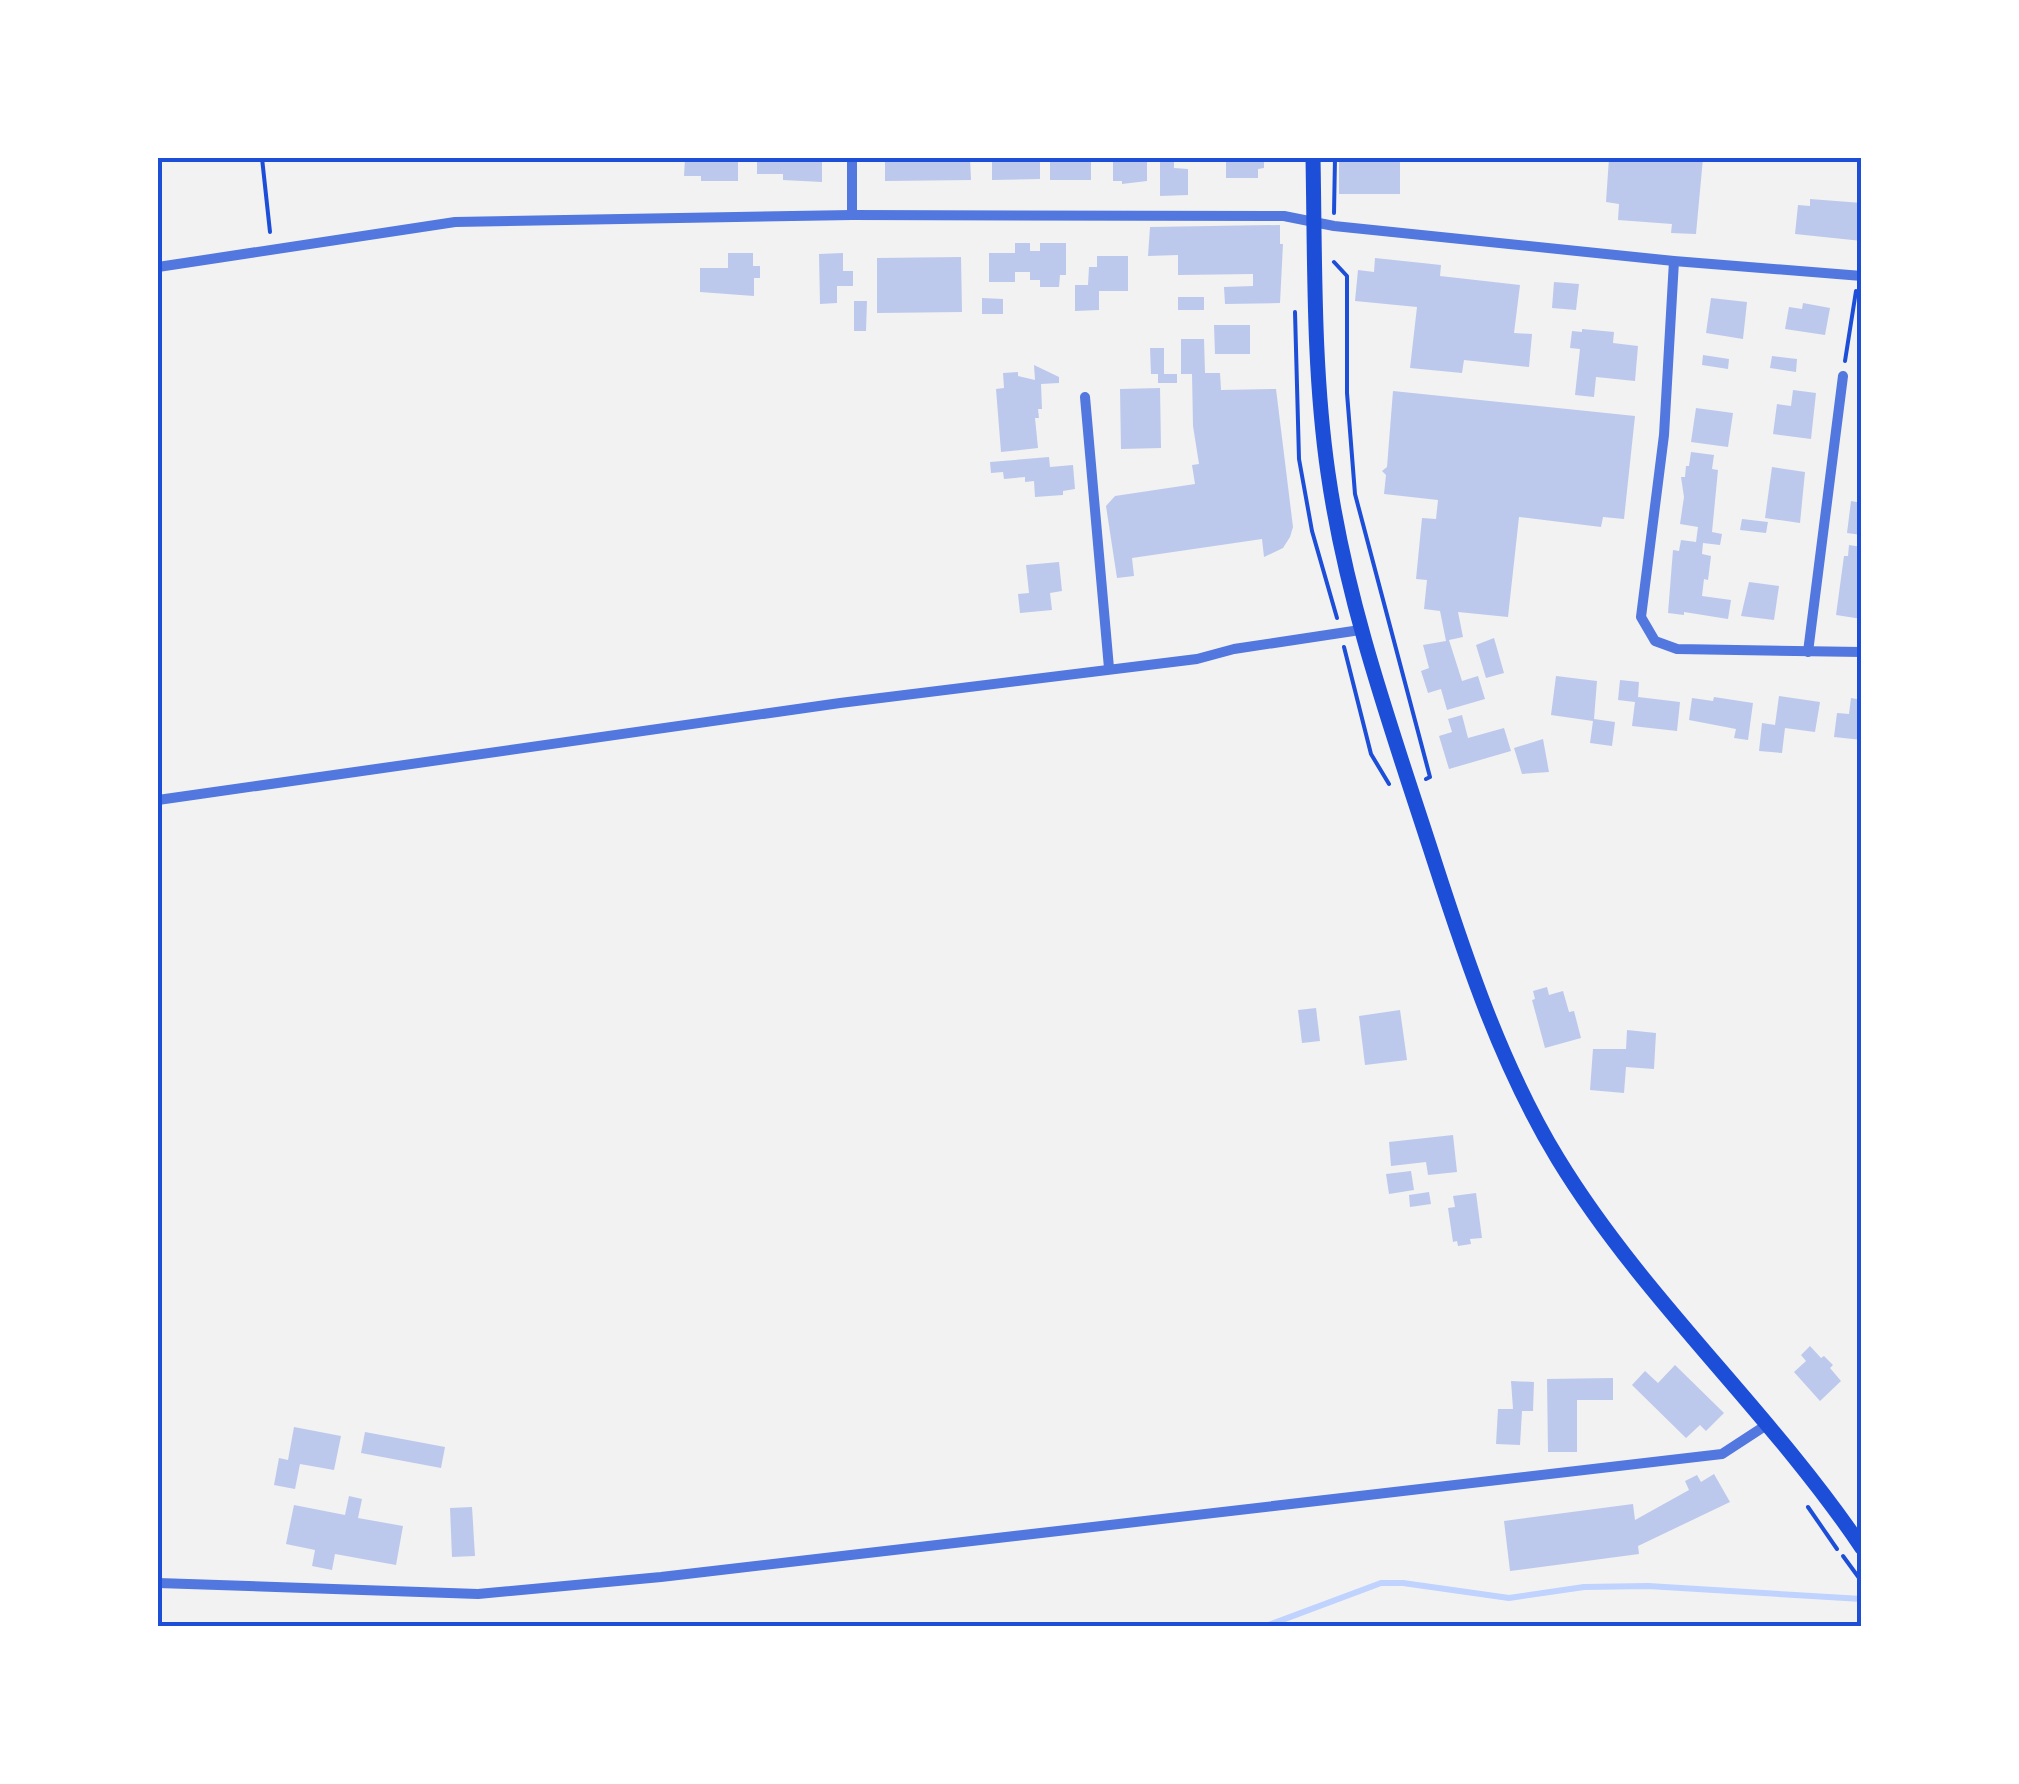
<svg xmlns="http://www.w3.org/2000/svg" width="2019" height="1784" font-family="'Open Sans',sans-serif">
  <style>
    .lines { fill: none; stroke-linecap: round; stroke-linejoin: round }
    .stream { stroke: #bfd3fe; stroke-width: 6 }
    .building { fill: #bdc9ec }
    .path { stroke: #1d4ed8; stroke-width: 4 }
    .minor { stroke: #5277de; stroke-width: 10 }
    .primary { stroke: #1d4ed8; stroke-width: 15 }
    .neatline { fill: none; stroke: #1d4ed8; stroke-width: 4 }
  </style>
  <rect width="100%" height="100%" fill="#f2f2f2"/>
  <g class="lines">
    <polyline class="stream" points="1266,1626 1381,1583 1403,1583 1509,1598 1584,1587 1648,1586 1862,1599"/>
  </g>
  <g class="building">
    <polygon points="685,158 738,158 738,181 701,181 701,176 684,176"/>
    <polygon points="757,158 822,158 822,182 783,180 783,174 757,174"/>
    <polygon points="885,158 970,158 971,180 885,181"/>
    <polygon points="992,158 1040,158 1040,179 992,180"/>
    <rect x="1050" y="158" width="41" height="22"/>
    <polygon points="1113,158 1147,158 1147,181 1122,184 1122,181 1113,181"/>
    <polygon points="1160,158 1174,158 1174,168 1188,169 1188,195 1160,196"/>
    <polygon points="1226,158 1264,158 1264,168 1258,169 1258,178 1226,178"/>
    <rect x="1339" y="158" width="61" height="36"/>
    <polygon points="1609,158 1703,158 1696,234 1671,233 1672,224 1618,220 1619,204 1606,202"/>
    <polygon points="1810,199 1862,203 1862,241 1795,234 1798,205 1810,206"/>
    <polygon points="1280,225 1280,244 1283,244 1280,303 1225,304 1224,287 1253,286 1253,274 1178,275 1178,255 1148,256 1150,227"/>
    <polygon points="1015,243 1030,243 1030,251 1040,251 1040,243 1066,243 1066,275 1060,275 1059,287 1040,287 1040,280 1030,280 1030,272 1015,272 1015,282 989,282 989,253 1015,253"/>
    <polygon points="728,253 753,253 753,266 760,266 760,278 754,278 754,296 700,292 700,268 728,268"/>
    <polygon points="843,253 843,271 853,271 853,286 837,286 837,303 820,304 819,254"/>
    <polygon points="1097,256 1128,256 1128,291 1099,291 1099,310 1075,311 1075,285 1088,285 1089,267 1097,267"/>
    <polygon points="961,257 962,312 877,313 877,258"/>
    <polygon points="1375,258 1441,265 1440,276 1520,285 1514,333 1532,334 1529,367 1464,360 1462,373 1410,368 1417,307 1355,301 1358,270 1374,272"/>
    <polygon points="1554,282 1579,284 1576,310 1552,308"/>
    <rect x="1178" y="297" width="26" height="13"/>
    <polygon points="982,298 1003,299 1003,314 982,314"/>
    <polygon points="1711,298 1747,302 1743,339 1706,333"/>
    <polygon points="854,301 867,301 866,331 854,331"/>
    <polygon points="1803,303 1830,308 1825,335 1785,329 1789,307 1802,309"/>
    <polygon points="1214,325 1250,325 1250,354 1215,354"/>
    <polygon points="1582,329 1614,332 1613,343 1638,346 1635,381 1596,377 1594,397 1575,395 1580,349 1570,348 1572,331 1582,332"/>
    <polygon points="1181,339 1204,339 1205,373 1220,373 1221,390 1276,389 1293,527 1290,537 1283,548 1264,557 1262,539 1132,558 1134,576 1117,578 1106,506 1115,496 1195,484 1192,465 1199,464 1193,426 1192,374 1181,374"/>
    <polygon points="1150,348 1164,348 1164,374 1177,374 1177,383 1158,383 1158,374 1151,374"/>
    <polygon points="1703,355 1729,359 1728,369 1702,365"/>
    <polygon points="1772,356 1797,359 1796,372 1770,368"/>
    <polygon points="1034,365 1059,377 1059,383 1041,384 1042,409 1038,409 1039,418 1035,418 1038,448 1001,452 996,389 1004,388 1003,373 1018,372 1018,376 1035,380"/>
    <polygon points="1160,388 1161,448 1121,449 1120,389"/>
    <polygon points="1793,390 1816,393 1811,439 1773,434 1777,404 1791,406"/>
    <polygon points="1393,391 1635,416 1624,519 1603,517 1601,527 1519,517 1508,617 1458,612 1463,637 1449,640 1462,681 1478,676 1485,699 1447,710 1441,689 1428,693 1421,671 1429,668 1423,645 1446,641 1440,611 1424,609 1427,580 1416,579 1422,518 1436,519 1438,500 1384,494 1386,475 1382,471 1387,467"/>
    <polygon points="1696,408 1733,413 1728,447 1691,442"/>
    <polygon points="1691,452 1714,455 1712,469 1718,470 1712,532 1722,534 1720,545 1703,543 1702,554 1711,556 1708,580 1704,579 1702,596 1731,600 1728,619 1684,612 1684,615 1668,613 1673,550 1679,551 1681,540 1696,542 1698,527 1680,524 1684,497 1681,477 1685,477 1686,466 1689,466"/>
    <polygon points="1049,457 1050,467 1073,465 1075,489 1063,491 1063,495 1035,497 1034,481 1025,482 1025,477 1004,479 1003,472 991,473 990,462"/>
    <polygon points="1772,467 1805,472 1800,523 1765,518"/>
    <polygon points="1851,501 1862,503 1862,535 1847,533"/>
    <polygon points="1742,519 1768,522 1766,533 1740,530"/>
    <polygon points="1849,545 1862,547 1862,619 1836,615 1844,556 1848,556"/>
    <polygon points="1059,562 1062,591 1050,593 1052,610 1020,613 1018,594 1029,593 1026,565"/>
    <polygon points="1749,582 1779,586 1774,620 1741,616"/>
    <polygon points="1494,638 1504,673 1486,678 1476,645"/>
    <polygon points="1556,676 1597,681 1594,719 1615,722 1612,746 1590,743 1593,721 1551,715"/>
    <polygon points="1620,680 1639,682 1638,697 1680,702 1677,731 1632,726 1635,702 1618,700"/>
    <polygon points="1779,696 1820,702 1815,732 1785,728 1782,753 1759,751 1762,723 1775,725"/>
    <polygon points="1714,697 1753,703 1748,740 1734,738 1736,729 1689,720 1692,698 1713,701"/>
    <polygon points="1851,698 1862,700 1862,740 1834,737 1837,713 1849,714"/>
    <polygon points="1462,715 1468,738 1504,728 1511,751 1449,769 1439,736 1452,732 1448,719"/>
    <polygon points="1543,739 1549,772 1522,774 1514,748"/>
    <polygon points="1547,987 1549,995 1563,991 1569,1012 1574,1011 1581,1038 1545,1048 1532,1000 1535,999 1533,991"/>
    <polygon points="1316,1008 1320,1041 1302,1043 1298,1010"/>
    <polygon points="1400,1010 1407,1060 1365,1065 1359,1016"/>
    <polygon points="1627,1030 1656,1033 1654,1069 1626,1067 1624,1093 1590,1090 1593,1049 1626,1049"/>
    <polygon points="1453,1135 1457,1172 1428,1175 1426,1162 1391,1166 1389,1142"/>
    <polygon points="1411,1171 1414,1190 1389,1194 1386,1174"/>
    <polygon points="1429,1192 1431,1204 1410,1207 1409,1195"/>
    <polygon points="1476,1193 1482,1238 1470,1239 1471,1244 1458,1246 1457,1241 1453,1242 1448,1208 1455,1207 1453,1196"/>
    <polygon points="1810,1346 1821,1358 1824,1356 1833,1365 1830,1368 1841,1381 1820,1401 1794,1372 1806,1361 1801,1355"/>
    <polygon points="1675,1365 1724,1413 1706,1431 1700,1425 1686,1438 1632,1385 1645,1371 1658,1383"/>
    <polygon points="1613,1378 1613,1400 1577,1400 1577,1452 1548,1452 1547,1379"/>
    <polygon points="1511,1381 1534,1382 1533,1411 1522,1411 1520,1445 1496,1444 1498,1409 1513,1409"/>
    <polygon points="294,1427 341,1436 334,1470 300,1464 295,1489 274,1485 279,1458 288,1460"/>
    <polygon points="365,1432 445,1447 441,1468 361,1453"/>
    <polygon points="1714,1474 1730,1502 1638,1546 1639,1554 1510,1571 1504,1521 1633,1504 1635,1520 1689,1490 1685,1481 1697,1475 1701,1482"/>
    <polygon points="349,1496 362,1499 358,1518 403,1526 396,1565 335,1554 332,1570 312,1566 315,1550 286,1544 294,1505 345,1515"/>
    <polygon points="472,1507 475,1556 452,1557 450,1508"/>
  </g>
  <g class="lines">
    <g class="path">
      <polyline points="262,158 270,232"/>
      <polyline points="1334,213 1335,158"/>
      <polyline points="1334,262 1347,276 1347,393 1355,494 1430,777 1426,779"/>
      <polyline points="1295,312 1299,459 1312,531 1337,618"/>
      <polyline points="1845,361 1856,291"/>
      <polyline points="1344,647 1371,754 1389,784"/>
      <polyline points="1808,1507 1837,1549"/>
      <polyline points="1843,1556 1862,1582"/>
    </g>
    <g class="minor">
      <polyline points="852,215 852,158"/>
      <polyline points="1674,261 1664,435 1641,617 1655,641 1677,649 1862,652"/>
      <polyline points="158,267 455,222 852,215 1284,216 1334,226 1674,261 1862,276"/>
      <polyline points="1085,397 1109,668"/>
      <polyline points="1808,652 1843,376"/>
      <polyline points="158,800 840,703 1197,659 1234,649 1360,630"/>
      <polyline points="158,1583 478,1594 661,1577 1722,1454 1768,1424"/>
    </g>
    <path class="primary" d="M1313,158c2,105 0,211 15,315 19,133 65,260 106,387 33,102 68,207 124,299 86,141 212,252 304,389"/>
  </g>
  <rect width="2019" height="1784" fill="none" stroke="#ffffff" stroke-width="320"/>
  <rect x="160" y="160" width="1699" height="1464" class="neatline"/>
</svg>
